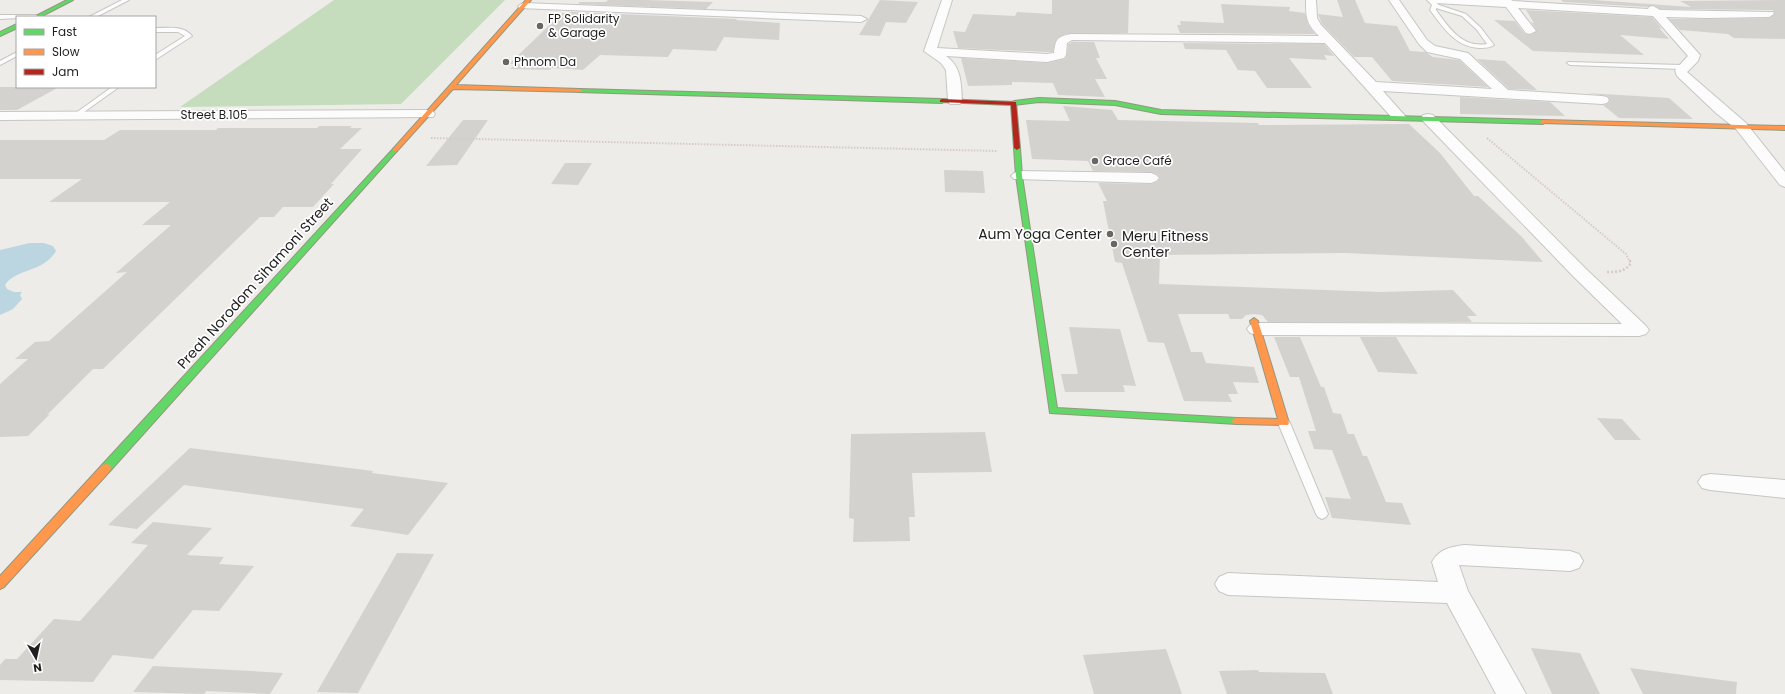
<svg xmlns="http://www.w3.org/2000/svg" width="1785" height="694" font-family="Poppins,sans-serif">
<style>
.forest{fill:#c5ddbd}
.water{fill:#bbd6e1}
.building{fill:#d4d2cf}
.lines{fill:none;stroke-linecap:round;stroke-linejoin:round}
.lane-casing{stroke:#c6c6c4;stroke-width:2}
.street-casing{stroke:#c6c6c4;stroke-width:2}
.fast-casing{stroke:#93987f;stroke-width:2}
.slow-casing{stroke:#93987f;stroke-width:2}
.jam-casing{stroke:#93987f;stroke-width:2}
.path-far1{stroke:#d7cac6;stroke-width:2;stroke-dasharray:1.5 1.5;stroke-linecap:butt}
.path{stroke:#d7cac6;stroke-width:2.5;stroke-dasharray:2 2;stroke-linecap:butt}
.lane{fill:#fcfcfc;fill-rule:evenodd}
.street{fill:#fcfcfc;fill-rule:evenodd}
.fast{fill:#63d668;fill-rule:evenodd}
.slow{fill:#ff974d;fill-rule:evenodd}
.jam{fill:#b3261e;fill-rule:evenodd}
.poi-dot{fill:#676765;stroke:#fff;stroke-width:1.5}
.labels{text-anchor:middle;stroke-width:3.5;stroke-linejoin:round;paint-order:stroke}
.far-poi-label{font-size:12px;fill:#1f1f1f;stroke:#fff;text-anchor:start}
.far-street-label{font-size:12px;fill:#1f1f1f;stroke:#fff}
.poi-label{font-size:14px;fill:#1f1f1f;stroke:#fff;text-anchor:end}
.street-label{font-size:14px;fill:#1f1f1f;stroke:#fff}
</style>
<rect width="100%" height="100%" fill="#edece8"/>
<path class="forest" d="M334 0H505L401 104 180 107Z"/>
<path class="water" d="M30 243H44L53 246 56 251C43 273 16 268 5 285L7 289 14 292H22L20 295 22 299 13 309 0 315V250Z"/>
<path class="building" d="M608 0H646L713 2 706 9 578 4 580 2H606Z
M880 0 918 2 906 23 886 22 880 36 859 35Z
M1052 0H1129L1128 33 1066 34 1057 38 1053 52H1047L958 48 953 31 965 32 973 14 1015 16 1017 12 1052 14Z
M1337 0H1355L1365 23 1397 26 1410 51 1425 52 1433 57 1459 60 1488 87 1392 81 1372 57H1354L1322 24 1318 14 1343 17Z
M1561 0H1594L1691 7 1680 1 1785 0V39L1734 38 1728 34 1680 30 1669 19 1769 18 1775 14 1773 10 1660 9 1653 5 1647 7 1563 2Z
M1221 4 1290 7 1289 11 1305 13 1308 24 1315 34 1180 33 1177 25H1181L1180 21 1224 23Z
M1526 10 1652 17 1662 29 1659 28 1669 39 1620 35 1644 55 1533 51 1494 20 1515 21 1525 34 1531 35 1537 31 1531 22 1534 23Z
M570 12 737 19 736 20 780 23 779 40 724 37 716 51 673 49 668 57 600 55 583 70 551 68 550 70 510 69 515 64H509L562 13H568Z
M1072 42H1094L1100 58H1096L1107 79H1095L1105 97 1058 95 1053 83 1012 82V85L968 86 961 58 1047 63 1065 59 1067 55 1068 44Z
M1183 43 1324 44 1334 56 1324 55 1327 60 1289 58 1312 88H1267L1255 71 1238 70 1226 50 1185 49Z
M1477 59 1505 61 1537 90 1509 89Z
M0 87H59L17 110H0Z
M1587 93 1669 98 1693 119 1619 118 1603 105 1607 104 1610 101 1608 96Z
M1460 97 1550 102 1565 116 1460 114Z
M1063 106 1112 110 1118 120 1258 123 1259 125 1409 124 1440 153 1474 196H1478L1522 237 1543 262 1345 253 1160 255 1159 284 1380 292 1453 290 1477 316H1467L1472 322H1268L1262 315 1254 314 1246 315 1242 319H1230L1228 314H1178L1191 352H1202L1206 363 1254 367 1259 383 1233 382 1238 394H1228L1232 402 1184 401 1164 343 1148 342 1122 263 1115 262 1103 201H1107L1098 183 1151 184 1157 182 1160 178 1157 174 1151 172 1093 171 1088 161 1032 159 1026 120 1070 121Z
M463 120H488L457 165 426 166Z
M319 126H352L350 128H362L340 149H362L331 184H334L313 207H283L274 217H260L103 369H93L47 415 50 414 28 436 0 437V384L28 359H15L35 342 49 341 127 272 116 273 171 225H142L170 202H49L82 179H0V140H104L120 130H216L218 128H317Z
M565 163H592L578 185 551 184Z
M944 170 983 171 985 193 945 192Z
M1069 327 1120 329 1136 386 1123 385 1125 392H1065L1061 374H1078Z
M1274 337H1300L1321 387H1324L1333 413 1341 414 1348 434H1354L1363 456H1367L1386 502 1402 503 1411 525 1332 518 1325 497 1351 499 1332 450 1314 449 1308 431H1316L1299 377H1290Z
M1360 337H1396L1418 374 1378 372Z
M1597 418 1622 419 1641 440H1615Z
M985 432 992 472 912 473 915 517H909L910 541 853 542 854 519 849 518 851 434Z
M190 448 373 471 372 473 448 483 408 535 350 526 364 509 184 485 137 529 108 525Z
M153 522 212 528 187 555 224 557 219 564 254 566 219 611 193 610 153 659 113 655 93 682 0 680V665L5 659H17L54 619 80 621 148 545 131 543Z
M397 553 434 554 358 693 317 692Z
M1531 648 1580 653 1600 694H1552Z
M1166 649 1182 694H1094L1083 655Z
M153 666 252 671 283 673 270 694 206 691 204 694 133 692Z
M1630 668 1737 682 1736 694H1643Z
M1258 670 1259 672 1325 673 1333 694H1227L1219 671Z"/>
<g class="lines">
<g class="lane-casing">
<path id="lane" d="M122 0H129L96 17H89Z
M1427 0H1433L1439 5 1466 14 1481 28 1494 45C1490 48 1484 48 1479 48 1455 47 1443 27 1430 10L1432 5ZM1436 8 1462 16 1477 30 1487 44C1462 48 1449 28 1436 10Z
M0 15H36L39 17 0 19Z
M155 28C168 28 183 25 192 36L155 60V55L185 36 178 32H155Z
M17 52V56L0 65V61Z
M1568 62 1682 65 1685 67 1682 69 1570 65 1567 63Z
M112 87H119L77 117H73V115Z
M1284 419 1288 420 1290 423 1328 514 1326 517 1322 519 1318 517 1316 514 1278 423 1280 420Z"/>
</g>
<g class="street-casing">
<path id="street" d="M942 0H952L937 48 1047 54 1054 53C1056 38 1057 37 1071 34L1319 36C1306 23 1306 18 1306 0H1316L1317 18 1321 25 1376 82 1492 89 1460 59 1427 52 1419 44 1389 0H1399L1427 40 1435 46 1468 53 1508 90 1602 96 1607 97 1609 100 1607 103 1602 104 1383 91 1406 117 1404 120H1394L1325 43 1072 40 1067 43 1066 55 1064 58 1047 62 946 56C962 67 961 84 962 101L960 104H950L948 101 946 70 941 63 924 51Z
M1431 0H1511L1513 1 1648 9 1649 7 1653 6 1660 10 1773 12 1774 14 1769 17 1707 18 1666 17 1700 55 1698 61 1687 72 1746 123 1785 172V187L1780 185 1736 129 1716 113 1677 76 1675 70 1688 56 1653 16 1518 8 1536 31 1530 34 1526 33 1506 7 1436 3Z
M523 3 861 16 867 19 861 22 519 8 518 6Z
M428 110 433 111 435 114 433 117 0 120V112Z
M1428 114 1433 115 1585 268 1646 326 1649 330 1646 334 1639 336 1257 335 1250 333 1247 329 1250 325 1257 323 1622 324 1573 276 1423 121 1421 118 1423 115Z
M1019 171 1151 173 1156 175 1159 178 1156 181 1151 183 1014 179 1011 176 1014 173Z
M1710 474 1785 480V498L1710 490 1702 488 1698 482 1702 476Z
M1464 545 1570 551 1579 554 1583 561 1579 568 1570 571 1459 565 1468 591 1526 694H1496L1447 603 1228 595 1219 591 1215 584 1219 577 1228 573 1438 582 1432 562C1439 549 1450 547 1464 545Z"/>
</g>
<g class="fast-casing">
<path id="fast" d="M67 0H73L40 17H34Z
M17 24V28L0 36V32Z
M580 89 942 99 945 101 942 103 578 92V90Z
M1039 98 1115 101 1161 110 1543 120 1546 122 1543 124 1161 114 1115 105 1039 102 1014 105 1011 103 1014 101Z
M1017 146 1020 148 1022 176 1057 408 1237 418 1241 419 1242 421 1241 423 1237 424 1050 413 1016 176 1014 148Z
M395 148 397 149V151L110 471H102L101 468 102 465 393 149Z"/>
</g>
<g class="slow-casing">
<path id="slow" d="M526 0H531L456 85 580 89 582 90V92L453 89 397 151H393V149Z
M1543 120 1785 126V130L1541 123 1540 122Z
M1254 318 1258 321 1289 423 1288 425 1237 424 1233 423 1232 421 1233 419 1237 418 1278 419 1250 321Z
M106 464 110 465 111 468 110 471 4 587 0 589V576L102 465Z"/>
</g>
<g class="jam-casing">
<path id="jam" d="M942 99 1016 102 1020 148 1017 150 1014 148 1011 105 940 102V100Z"/>
</g>
<path class="path-far1" d="M431 138 998 151
M1487 138 1626 254 1629 260"/>
<path class="path" d="M1607 272C1617 272 1625 272 1631 263L1629 259"/>
<use href="#lane" class="lane"/>
<use href="#street" class="street"/>
<use href="#fast" class="fast"/>
<use href="#slow" class="slow"/>
<use href="#jam" class="jam"/>
</g>
<g class="poi-dot">
<circle cx="540" cy="26" r="4"/>
<circle cx="506" cy="62" r="4"/>
<circle cx="1095" cy="161" r="4"/>
<circle cx="1110" cy="234" r="4"/>
<circle cx="1114" cy="244" r="4"/>
</g>
<g class="labels">
<g class="far-poi-label">
<text x="548" y="23">FP Solidarity<tspan x="548" dy="14">&amp; Garage</tspan></text>
<text x="514" y="66">Phnom Da</text>
<text x="1103" y="165">Grace Café</text>
</g>
<g class="far-street-label">
<text x="214" y="119">Street B.105</text>
</g>
<g class="poi-label">
<text x="1102" y="239">Aum Yoga Center</text>
<text x="1122" y="241" text-anchor="start">Meru Fitness<tspan x="1122" dy="16">Center</tspan></text>
</g>
<g class="street-label">
<text transform="translate(255 283) rotate(-48)" y="5">Preah Norodom Sihamoni Street</text>
</g>
</g>
<rect x="16" y="16" width="140" height="72" fill="#ffffff" stroke="#a5a5a5"/>
<rect x="24" y="29" width="20" height="6" fill="#63d668" stroke="#a5a5a5"/>
<text x="52" y="36" font-size="12" fill="#1f1f1f">Fast</text>
<rect x="24" y="49" width="20" height="6" fill="#ff974d" stroke="#a5a5a5"/>
<text x="52" y="56" font-size="12" fill="#1f1f1f">Slow</text>
<rect x="24" y="69" width="20" height="6" fill="#b3261e" stroke="#a5a5a5"/>
<text x="52" y="76" font-size="12" fill="#1f1f1f">Jam</text>
<g transform="translate(36 658) rotate(171)" stroke="#ffffff" stroke-width="3" paint-order="stroke">
<path d="M0-3L7 15L0 10L-7 15Z" fill="#1f1f1f"/>
<text y="-6" font-size="11" font-weight="bold" text-anchor="middle" fill="#1f1f1f">N</text>
</g>
</svg>
